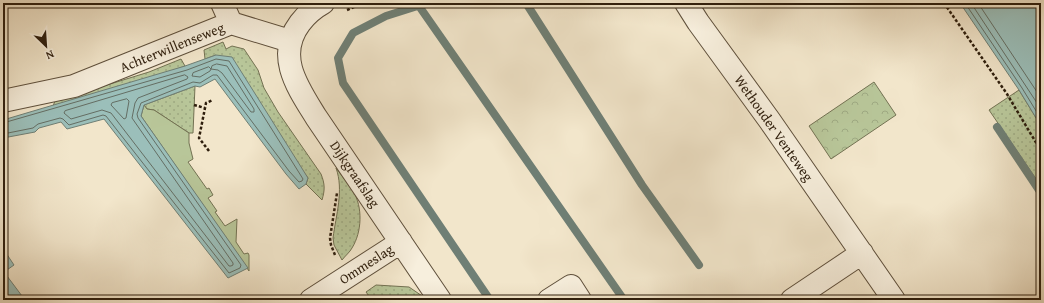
<svg xmlns="http://www.w3.org/2000/svg" width="1044" height="303" font-family="'Gentium Book Plus',serif">
<style>
.grass{fill:url(#grass-dots);stroke:#737253}
.park{fill:url(#park-crowns);stroke:#737253}
.garden{fill:#b8c699;stroke:#737253}
.water{fill:#9bbfba;stroke:#6f7f75}
.lines{fill:none;stroke-linecap:round;stroke-linejoin:round}
.shore{stroke:#646e64;stroke-width:1}
.stream{stroke:#6f7f75;stroke-width:8}
.minor-casing{stroke:#5f503c;stroke-width:24}
.path{stroke:#2e1e0d;stroke-width:2.5;stroke-dasharray:3 2;stroke-linecap:butt}
.minor{stroke:#f7efdd;stroke-width:22}
.labels{text-anchor:middle;stroke-width:4;stroke-linejoin:round;paint-order:stroke}
.street-label{font-size:14px;fill:#2e1e0d;stroke:#f7efdd}
</style>
<defs>
<pattern id="grass-dots" width="8" height="8" patternUnits="userSpaceOnUse"><rect width="8" height="8" fill="#b8c699"/><path d="M2 2h.1M6 6h.1" fill="none" stroke="#9eaa83" stroke-width="1.8" stroke-linecap="round"/></pattern>
<pattern id="park-crowns" width="20" height="18" patternUnits="userSpaceOnUse"><rect width="20" height="18" fill="#b8c699"/><path d="M2 6a3 3 0 1 1 6 0M12 15a3 3 0 1 1 6 0" fill="none" stroke="#9eaa83"/></pattern>
</defs>
<rect width="100%" height="100%" fill="#f2e6cb"/>
<filter id="stains"><feTurbulence type="fractalNoise" baseFrequency=".005" numOctaves="4"/><feColorMatrix values="0 0 0 0 .2 0 0 0 0 .09 0 0 0 0 .02 0 0 0 .5 -.17"/></filter>
<radialGradient id="worn" r=".72"><stop offset=".6" stop-color="#630" stop-opacity="0"/><stop offset="1" stop-color="#630" stop-opacity=".3"/></radialGradient>
<path class="grass" d="M223 42 226 49 232 46 244 49 258 70 264 88 278 112 321 174C325 184 325 190 322 200L306 184 308 178 216 55 205 59 204 50Z
M181 59 185 66 156 77 53 106 55 101 149 72Z
M195 86 193 133H189L154 110 147 109 144 105Z
M1019 90 1041 126V186L989 110Z
M336 168C342 176 348 183 353 191 363 207 362 232 352 248 350 252 345 256 342 260L334 245 333 238C336 215 344 190 336 168Z
M376 285 409 287 428 300H372L366 292Z"/>
<path class="park" d="M874 82 896 115 831 159 809 126Z"/>
<path class="garden" d="M144 105 147 109 154 110 189 133V143L193 159 188 162 207 189 209 188 213 195 208 198 217 211 215 212 225 226 237 219 236 242 244 254 248 253 249 255V271L141 116Z"/>
<path class="water" d="M960 3H1041V126L1019 90Z
M216 55 232 57 308 178 306 184 299 189 286 174 215 79 200 87 195 86 144 105 141 116 248 268 228 278 104 119 67 129 61 122 39 128 35 132 3 138V120L185 66Z
M3 250H4L14 265 4 272 25 300H3Z"/>
<g class="lines">
<path class="shore" d="M965 3 1022 88 1041 119
M971 3 1041 109
M978 3 1041 98
M217 64 227 66 254 109V112H251L222 73 218 70 211 69 212 66Z
M209 67 211 69 210 71 200 77 192 76 193 73Z
M185 75 188 77 187 79 138 98 135 103 132 118 233 263V265L231 266H229L111 113 102 110 71 119 64 113 65 111Z
M127 99 129 101 126 118 124 119 111 105 112 103Z
M3 123 187 70 216 59 229 61 303 179 302 181 299 182 289 171 217 75H213L200 83 193 82 141 103 137 114 138 118 241 265 240 268 229 273 106 116 103 115 69 125 63 119 60 118 38 124 33 128 3 134"/>
<path class="stream" d="M427 3 386 16 353 33 338 58 343 83 490 300
M526 3 642 185 699 265
M419 6 624 300
M997 127 1041 193"/>
<g class="minor-casing">
<path id="minor" d="M222 3 231 23
M323 3C314 8 306 15 300 23 275 56 298 88 316 117L440 300
M686 3 698 22 770 121 894 300
M3 101 74 86 231 23 290 41
M311 300 401 242
M549 300 571 286 580 300
M792 300 862 253"/>
</g>
<path class="path" d="M944 3 1007 94 1041 151
M347 10 363 3
M194 105 205 108
M209 151 199 138 206 103 213 100
M335 255 331 245 330 238 337 193"/>
<use href="#minor" class="minor"/>
</g>
<g class="labels">
<g class="street-label">
<text transform="translate(172 47) rotate(-22)" y="5">Achterwillenseweg</text>
<text transform="translate(774 128) rotate(55)" y="5">Wethouder Venteweg</text>
<text transform="translate(355 174) rotate(56)" y="5">Dijkgraafslag</text>
<text transform="translate(366 264) rotate(-33)" y="5">Ommeslag</text>
</g>
</g>
<rect width="1044" height="303" fill="none" stroke="#f2e6cb" stroke-width="16"/>
<rect x="4" y="4" width="1036" height="295" fill="none" stroke="#2e1e0d" stroke-width="2"/>
<rect x="8" y="8" width="1028" height="287" fill="none" stroke="#2e1e0d"/>
<g transform="translate(46 46) rotate(155)" stroke="#f7efdd" stroke-width="3" paint-order="stroke">
<path d="M0-3L7 15L0 10L-7 15Z" fill="#2e1e0d"/>
<text y="-6" font-size="11" font-weight="bold" text-anchor="middle" fill="#2e1e0d">N</text>
</g>
<rect width="100%" height="100%" filter="url(#stains)"/>
<rect width="100%" height="100%" fill="url(#worn)"/>
</svg>
